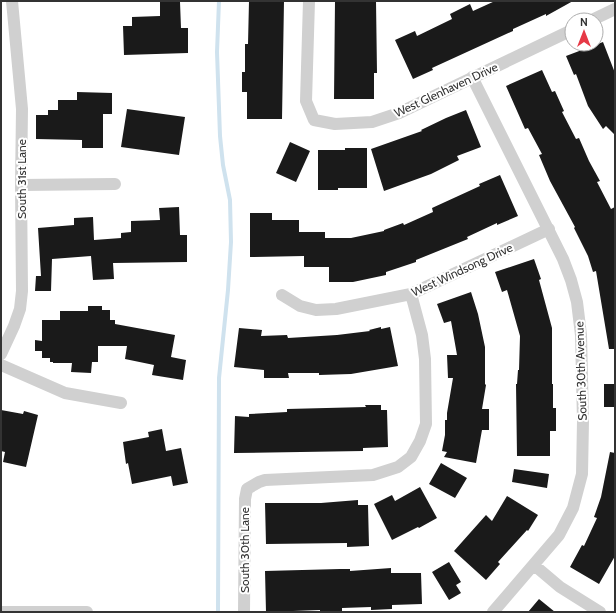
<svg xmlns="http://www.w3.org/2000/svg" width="616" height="613" font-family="Cabin,sans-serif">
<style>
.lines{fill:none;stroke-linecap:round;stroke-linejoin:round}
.stream{stroke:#cfe2ee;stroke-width:4}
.building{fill:#1a1a1a}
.minor{stroke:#d0d0d0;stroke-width:12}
.labels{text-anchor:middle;stroke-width:4;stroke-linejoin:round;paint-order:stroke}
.street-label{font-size:12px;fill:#333;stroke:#fff}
</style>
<rect width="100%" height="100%" fill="#fff"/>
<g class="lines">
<path class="stream" d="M218 612 219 378 228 290 231 242 230 200 223 165 220 136 217 52 219 1"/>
</g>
<path class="building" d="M249 1H284L282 119H247V92H242V72H245V44H248Z
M335 1H376L377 73H374V99H334Z
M495 1H573L546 16V14L513 29V31L432 68 433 70 413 79 395 40 415 31 417 36 452 19 450 14 470 4 473 11Z
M160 2H180L181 28H188V53L124 55 123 26H132V17L160 16Z
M603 42 615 73V135L606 126 603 129 588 106 576 74 574 75 566 56Z
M542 70 552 92 555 91 564 111 562 112 576 139 579 138 589 161 600 181 597 182 611 209 615 207V349H609L596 271 593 272 588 256 574 228 575 227 550 181 539 155 542 154 528 128 525 129 506 86Z
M77 92 112 93V114H103V148H82V140L36 139V115H48V110H58V100H77Z
M127 109 185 117 179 155 121 147Z
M466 110 481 147 457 156 459 160 431 174 384 191 371 149 422 131 421 130 446 118Z
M290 142 310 151 296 182 276 173Z
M345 148H367V188H338V190H318V150H345Z
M500 175 518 216 497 225V223L467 237 468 239 416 260V262L386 272V275L353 282H329V267H304V256L250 257V213H272V220H299V232H325V238H351L384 231V230L403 223 404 225 433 212 432 208 480 186 479 184Z
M179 207 180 235H187V262L113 263 114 279 93 280 91 256 52 259 51 291H35L36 276H41L38 228 74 225V218L93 217 94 240 121 238V233L131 232V221L160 220 159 208Z
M534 259 541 279 539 280 552 328V384H553V408H556V431H550V456H517L516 384H517L518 370H519L520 336 507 290 502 292 495 272Z
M471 292 478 314 485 347V384L486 385 482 409H489V430H482L476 463 444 457 447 452 442 451 445 435V420H447V413L453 378H448L447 355H457L451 321 444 323 437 304Z
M88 306H102V310H110V320H115V324L175 335 171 357 186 360 183 380 152 375 154 365 125 359 127 346H98V362H92L91 373 71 372 72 363H53V362H50V358H42V351H35V340L42 341V320H60V311H88Z
M381 327V329L390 327 398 366 351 374 319 375V373H288L289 378H264V370L234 367 239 328 262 330 261 336 287 335 288 338 337 335 370 331 369 330Z
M604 384H615V407H604Z
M365 405H381V410H387L388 447 363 448V451L234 453 235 416 249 417V414L287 412V409L366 407Z
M1 410 23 414 24 411 38 415 26 467 3 462 5 452 1 451Z
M162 429 166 451 181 448 188 483 173 486 171 476 132 484 128 463 126 464 123 442 149 437 148 432Z
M610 452 615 453V556L599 584 570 567 582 545 584 546 597 518 594 517 601 497Z
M441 463 467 478 455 498 429 484Z
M514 469 549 474 547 488 512 482Z
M420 487 437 518 419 528 418 527 392 540 374 504 392 495 395 501Z
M507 496 538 515 528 531 527 530 498 562 500 564 486 580 454 551 486 515 492 521Z
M358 500V505H368L369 546 347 547V543L266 544 265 503H321Z
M449 562 461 582 456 585 461 593 449 600 432 572Z
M391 568V573H421L422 604 392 605V609L371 610V607L342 608V612H320V610L266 612 265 571 340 569H350V571Z
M539 599 555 612H528Z"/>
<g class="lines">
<path class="minor" d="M309 1 306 101 314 120 335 124 372 122 399 113 572 30
M592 20 615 9
M472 77 563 259 571 280 577 302 581 335 583 421 582 474 573 508 559 535 493 612
M21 185 115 184
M282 295 300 306 316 310 336 309 411 294 549 229
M1 354 14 326 20 309 22 291 21 185 22 109 12 1
M1 365 65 393 121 403
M534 565 560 587 600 612
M1 612H87
M244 612 245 499 247 489 259 482 265 480 373 475 398 467 411 457 420 441 426 424 425 359 422 335 411 294"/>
</g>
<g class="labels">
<g class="street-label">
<text transform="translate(446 90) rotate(-25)" y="4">West Glenhaven Drive</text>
<text transform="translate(22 179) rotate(-90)" y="4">South 31st Lane</text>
<text transform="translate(462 270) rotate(-25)" y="4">West Windsong Drive</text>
<text transform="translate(581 371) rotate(-92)" y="4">South 30th Avenue</text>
<text transform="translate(245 550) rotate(-90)" y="4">South 30th Lane</text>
</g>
</g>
<rect width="616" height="613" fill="none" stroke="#333333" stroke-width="4"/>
<g transform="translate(584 32)"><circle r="19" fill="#ffffff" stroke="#adadad"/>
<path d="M0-3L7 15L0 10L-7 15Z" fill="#e63946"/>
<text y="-6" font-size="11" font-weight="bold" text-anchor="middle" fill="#333333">N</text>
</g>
</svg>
